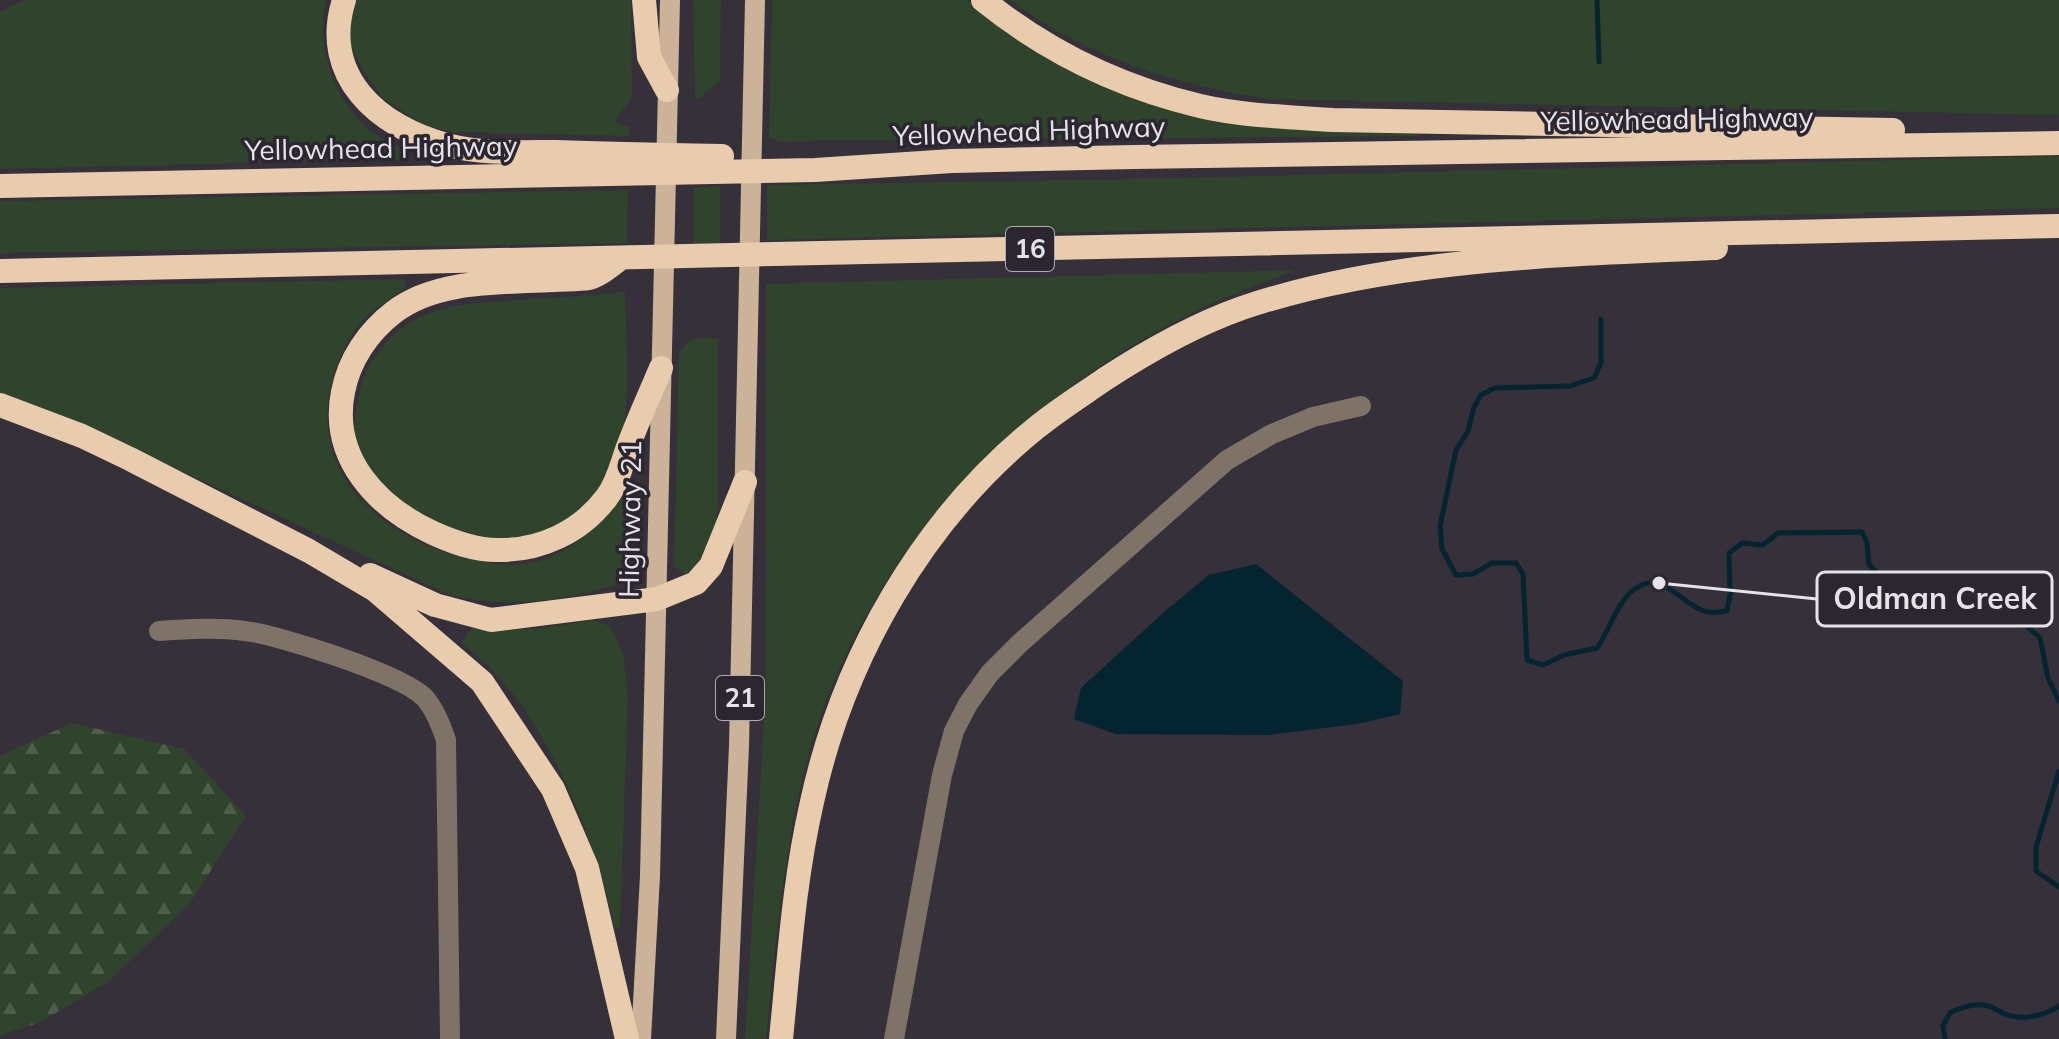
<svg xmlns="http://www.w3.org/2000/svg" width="2059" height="1039" font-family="Mulish,sans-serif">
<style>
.green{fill:#30432d}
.forest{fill:url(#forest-firs)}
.water{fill:#04242f}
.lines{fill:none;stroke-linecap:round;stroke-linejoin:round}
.stream{stroke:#04242f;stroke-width:5}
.minor{stroke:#7f7367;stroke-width:20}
.major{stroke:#cbb299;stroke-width:20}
.highway{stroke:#e9cbad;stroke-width:24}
.labels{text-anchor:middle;stroke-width:7;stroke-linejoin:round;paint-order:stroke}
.shield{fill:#2b2630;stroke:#adaab1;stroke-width:2}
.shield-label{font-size:26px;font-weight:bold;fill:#e5e2e8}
.street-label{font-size:28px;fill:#e5e2e8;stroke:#2b2630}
.leader{fill:none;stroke:#e5e2e8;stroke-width:3}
.callout-dot{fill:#e5e2e8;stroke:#2b2630;stroke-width:3}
.callout{fill:#2b2630;stroke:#e5e2e8;stroke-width:3}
.callout-label{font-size:30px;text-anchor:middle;font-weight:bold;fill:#e5e2e8}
</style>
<defs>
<pattern id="forest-firs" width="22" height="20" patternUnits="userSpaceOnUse" patternTransform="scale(2)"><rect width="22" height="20" fill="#30432d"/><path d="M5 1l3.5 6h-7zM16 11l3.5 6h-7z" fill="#4e5e4b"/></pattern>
</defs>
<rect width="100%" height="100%" fill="#35303a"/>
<path class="green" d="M24 0H326C315 47 335 105 375 134 387 143 404 145 410 159L0 169V12Z
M351 0H631L632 96 615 122 629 127V136L451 132 422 124 384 99 363 71 348 40Z
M693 0H721L720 81 698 99H695Z
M772 0H967L1006 33 1078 75 1117 92 1168 108 1422 131 1419 136 779 141 769 138Z
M1011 0H2059V115L1270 99C1179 86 1085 58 1011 0Z
M2059 156V208L767 240V185L1140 179Z
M694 187H720V244H694Z
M628 190 627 243 0 253V201Z
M1296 270C1266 282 1235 292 1206 306 1022 393 869 548 811 747 784 841 776 942 766 1039H745L766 686V284Z
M405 279V288C393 297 378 306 366 317 350 332 341 354 334 374 304 472 381 539 470 559 492 564 520 568 542 560 575 548 607 522 625 492V583C557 600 520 610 450 595L110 438 0 393V288Z
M625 292C626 342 634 422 613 466 596 501 570 524 533 534 525 536 517 539 509 539 450 540 381 504 357 447 350 430 359 386 367 370 379 349 398 326 422 316 452 303 485 303 517 300 553 298 589 295 625 292Z
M718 338V505L714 532 697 569 684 574 674 566 679 352 691 339Z
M593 620 609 626 615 635 623 654 628 696 620 927 615 929C592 832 544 703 461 643L472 628 536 629Z"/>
<path class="forest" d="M72 723 184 749 246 816 189 904 109 981 39 1023 0 1035V756Z"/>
<path class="water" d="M1256 564 1403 681 1400 714 1357 724 1267 735 1116 734 1074 719 1081 688 1164 612 1209 575Z"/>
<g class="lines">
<path class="stream" d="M1597 0 1599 62
M1601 319V363L1594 378 1570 386 1495 388 1481 395 1474 407 1468 431 1456 450 1440 526 1442 549 1456 575 1473 574 1492 563H1516L1523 574 1527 660 1543 665 1564 655 1597 648C1609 631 1616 606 1630 593 1661 563 1681 607 1708 612 1714 613 1721 612 1727 611L1730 594 1729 553 1742 543 1763 545 1778 533 1862 532 1867 543 1869 564 1889 587 1900 608 1919 617H1931L1947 608 1975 609 2023 623 2040 638 2048 678 2059 701
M2059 771 2036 847V871L2059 887
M1945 1039 1943 1025 1951 1012C1962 1008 1975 1002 1988 1006 1994 1007 1999 1012 2005 1014 2022 1021 2044 1016 2059 1006"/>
<path class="minor" d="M159 631C188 629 217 627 245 631 280 635 400 674 424 697 435 709 441 725 446 740L450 1039
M894 1039 942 775 954 731 968 704 990 673 1019 644 1227 460 1272 434 1313 417 1361 406"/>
<path class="major" d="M641 1039 650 876 670 0
M726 1039 739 746 755 0"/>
<path class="highway" d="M344 0C320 76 378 127 447 145 482 154 520 152 556 152 612 154 667 155 722 156
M644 0 649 57 667 90
M983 0C1046 51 1120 87 1200 106 1243 116 1289 117 1333 120L1893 130
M0 186 815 170 952 161 1134 157 2059 143
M620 259C611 265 599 276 589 278 578 280 564 279 553 280 502 283 437 279 394 312 368 332 349 360 343 392 330 458 377 507 433 533 453 542 474 550 497 550 540 551 581 532 607 497 618 482 622 463 628 447 638 420 650 394 661 368
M0 271 2059 226
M0 405 82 436 130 459 309 551 375 590 482 682 553 789 587 868 627 1039
M370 575 435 605 491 620 657 599 696 583 711 566 745 482
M781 1039C789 960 794 880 812 802 843 659 922 520 1036 428 1058 410 1082 395 1105 379 1148 351 1194 325 1242 308 1389 258 1563 255 1716 248"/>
</g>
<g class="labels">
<g class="shield">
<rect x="1006" y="227" width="48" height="44" rx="6"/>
<rect x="716" y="676" width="48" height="44" rx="6"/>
</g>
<g class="shield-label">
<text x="1030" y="258">16</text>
<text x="740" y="707">21</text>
</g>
<g class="street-label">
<text transform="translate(1677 119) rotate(-1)" y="10">Yellowhead Highway</text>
<text transform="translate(1029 131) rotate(-2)" y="10">Yellowhead Highway</text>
<text transform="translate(381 148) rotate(-1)" y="10">Yellowhead Highway</text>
<text transform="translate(630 519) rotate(-89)" y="10">Highway 21</text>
</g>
</g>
<path class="leader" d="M1659 583L1817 599"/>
<circle class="callout-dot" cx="1659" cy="583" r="8"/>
<rect class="callout" x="1817" y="572" width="235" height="54" rx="8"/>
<g class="callout-label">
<text x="1935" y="609">Oldman Creek</text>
</g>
</svg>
